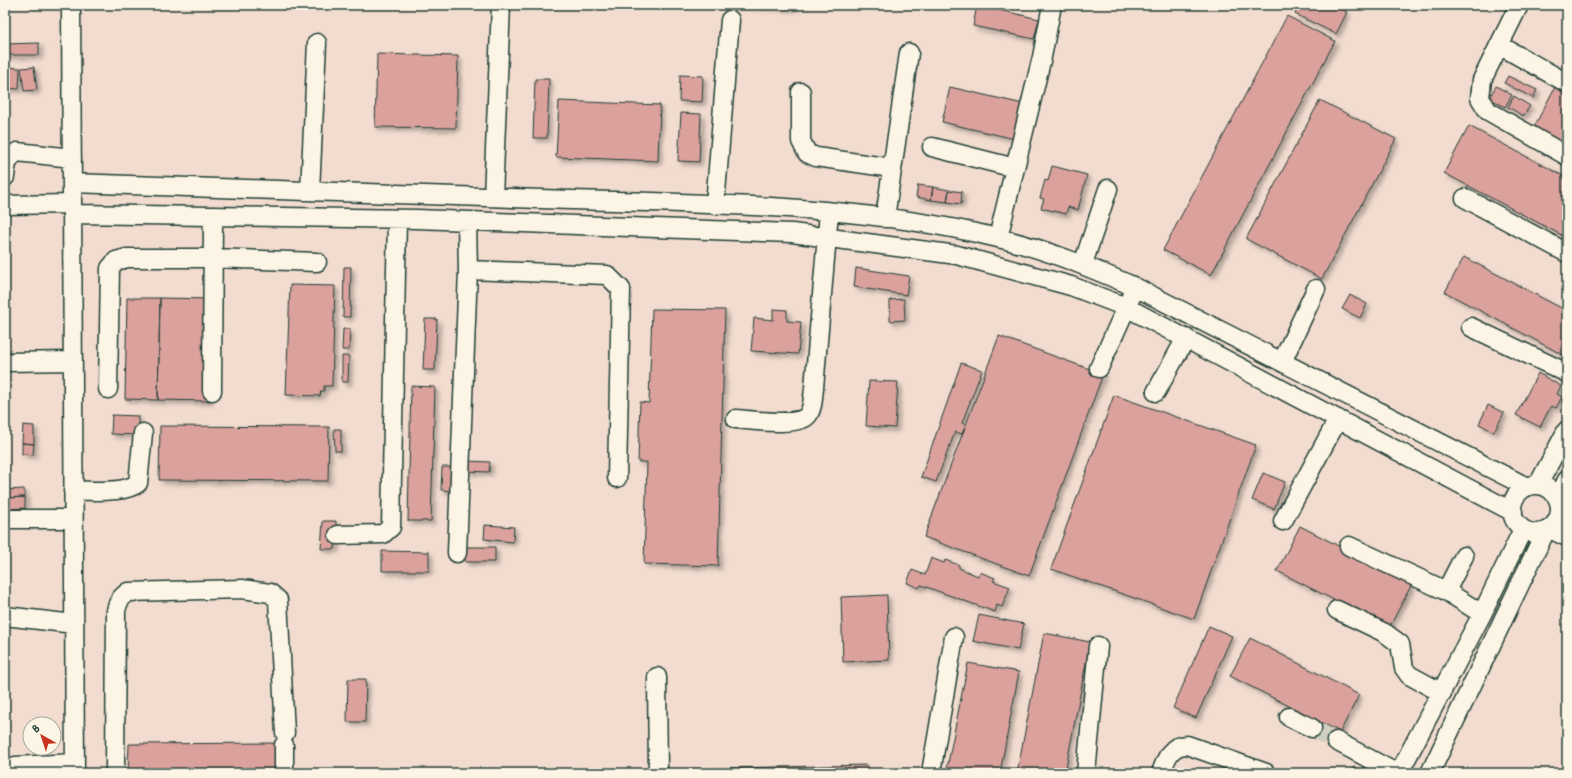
<svg xmlns="http://www.w3.org/2000/svg" width="1572" height="778" font-family="'Patrick Hand',sans-serif">
<style>
.built{fill:#f2dccf;fill-rule:evenodd}
.building{fill:#dba19d;stroke:#1f3d34;filter:url(#shadow)}
.lines{fill:none;stroke-linecap:round;stroke-linejoin:round}
.minor-tunnel{stroke:#d0d0c2;stroke-width:18;stroke-dasharray:18 9;stroke-linecap:butt}
.minor-casing{stroke:#1f3d34;stroke-width:21}
.minor{stroke:#fcf5e5;stroke-width:18}
</style>
<defs>
<filter id="shadow"><feDropShadow dx="3.5" dy="3.5" stdDeviation="2" flood-color="#0004"/></filter>
</defs>
<rect width="100%" height="100%" fill="#fcf5e5"/>
<filter id="ink" filterUnits="userSpaceOnUse"><feTurbulence type="fractalNoise" baseFrequency=".025" numOctaves="2"/><feDisplacementMap in="SourceGraphic" scale="8" xChannelSelector="R" yChannelSelector="G"/><feConvolveMatrix kernelMatrix="1 2 1 2 8 2 1 2 1" color-interpolation-filters="sRGB"/></filter>
<g filter="url(#ink)">
<path class="built" d="M5 5H1567V773H5ZM30 724H54V748H30Z"/>
<path class="building" d="M732 5H795L794 8Z
M977 5 1039 19 1034 39 973 26Z
M1299 5H1332L1347 12 1336 34 1295 14Z
M1287 16 1335 41 1211 275 1163 250Z
M39 43V55H5V44Z
M377 54 458 56 456 128 375 127Z
M6 67 20 68 19 89 5 88Z
M34 67 37 90 24 91 21 68Z
M680 75 703 76 702 102 679 101Z
M1508 76 1537 90 1533 98 1504 83Z
M535 79H549L547 138H533Z
M1496 86 1512 95 1505 107 1489 98Z
M950 87 1023 104 1015 139 942 122Z
M1555 87 1567 93V146L1533 129Z
M1514 96 1530 106 1523 116 1508 107Z
M1320 100 1396 139 1322 279 1246 239Z
M559 101 660 105 658 161 556 157Z
M681 113 701 114 699 162 678 161Z
M1469 126 1567 178V238L1444 173Z
M1052 166 1087 175 1078 210 1068 207 1066 214 1041 208 1044 199 1040 198 1045 180 1048 181Z
M918 185 933 187 931 200 916 197Z
M933 187 949 190 947 202 931 200Z
M949 190 962 192 961 204 947 202Z
M1464 257 1567 311V347L1563 355 1445 292Z
M344 267H351L350 317H343Z
M856 268 909 276 906 295 854 287Z
M290 285 335 286 332 386H324V391H321L320 396 286 395Z
M1350 295 1367 304 1360 318 1342 309Z
M127 298H160L158 400 125 399Z
M160 298 211 299 209 401 158 400Z
M904 299 905 320 890 321V300Z
M652 309 725 310 718 566 644 564 647 462H638L640 402 649 403Z
M773 309 787 310V321L801 322 798 354 751 351 754 318 773 320Z
M425 319H437L435 370H423Z
M343 329H350L349 350H342Z
M999 336 1103 374 1029 576 924 537Z
M342 356H349L348 382H342Z
M961 363 982 370 962 423 966 425 962 434 955 432 936 482 921 477Z
M1538 373 1561 386 1557 394 1562 397 1556 408 1551 406 1540 427 1516 415Z
M869 381 898 382 895 428 866 426Z
M411 386 435 387 431 521H408Z
M1114 395 1256 445 1194 619 1051 569Z
M1488 405 1504 413 1494 432 1479 424Z
M112 415 138 416V435L111 434Z
M23 425 34 426V444L22 443Z
M160 426 329 427 328 481 159 480Z
M334 429H341V451H335Z
M22 443 34 444 33 455 22 454Z
M467 461 490 462 489 472 467 471Z
M442 467H453L452 491 441 490Z
M1263 473 1285 482 1274 509 1252 500Z
M24 489 25 497 5 498V490Z
M25 497V508L5 509V498Z
M323 521H336L335 549H321Z
M485 525 514 527 513 542 484 539Z
M1300 526 1412 584 1389 628 1277 571Z
M465 547H495V562H465Z
M382 551 429 552V571H382Z
M931 558 944 563 945 560 959 565V568L978 576 980 572 995 578 993 581 1010 587 1002 607 997 605 995 612 921 585 919 588 907 583 912 570 925 575Z
M887 595 889 660 843 662 841 597Z
M979 615 1024 624 1018 650 973 641Z
M1209 626 1232 636 1196 718 1173 708Z
M1044 633 1090 642 1065 773H1017Z
M1250 638 1359 695 1340 732 1230 676Z
M968 663 1019 672 1000 773H946Z
M348 679H366L365 722H347Z
M276 743V773H128L129 744Z
M867 765V773H687V769Z
M1354 767 1369 772V773H1352Z"/>
<g class="lines">
<path class="minor-tunnel" d="M1312 728 1336 741"/>
<g class="minor-casing">
<path id="minor" d="M71 5 75 773
M1519 5 1482 80 1480 98 1488 111 1567 156
M1499 45 1567 83
M801 92V141L807 153 816 157 892 168
M932 147 1015 168
M5 177C6 165 7 159 17 152L72 158
M72 183C229 188 385 194 542 199 693 204 850 202 998 238 1046 249 1091 268 1135 287L1527 487
M310 191 317 43
M493 197 501 5
M1465 198 1567 253
M5 205 72 204
M715 205 730 20
M72 214 417 219 792 233 957 255 1071 286 1126 307 1513 512
M885 218 909 53
M467 221 468 270 607 275 621 289 617 478
M998 238 1042 57 1052 5
M1083 264 1108 189
M1471 327 1567 373
M5 362 73 361
M1282 362 1316 289
M1099 368 1131 297
M108 389 110 268 116 261 127 258H213L317 262
M212 391 213 216
M1156 392 1186 338
M736 419C750 420 800 427 808 415 813 408 813 397 814 388L829 212
M1538 485 1567 430
M1512 509a24 24 0 1 1 48 0a24 24 0 1 1-48 0Z
M73 491C92 490 124 494 138 483L143 433
M1558 498 1567 480
M5 519H73
M1283 521 1338 419
M1550 529 1567 537
M338 535 383 534 391 527 397 219
M1349 546 1446 591 1482 614
M457 553 468 270
M1446 591 1464 556
M1337 610 1385 633 1400 644 1404 668 1409 675 1442 693
M5 616 74 624
M657 677 658 773
M1289 717 1312 728
M1336 741 1396 773
M5 769 15 766 75 763
M115 773 116 611C118 602 120 598 128 592L242 589 270 593 278 600 285 733
M284 773V745
M931 773 954 637
M1086 773 1098 646
M1161 773C1166 759 1170 745 1187 745L1266 773
M1399 773 1482 614 1523 529
M1430 773 1545 532"/>
</g>
<use href="#minor" class="minor"/>
</g>
</g>
<rect width="1572" height="778" fill="none" stroke="#fcf5e5" stroke-width="20"/>
<rect x="10" y="10" width="1552" height="758" fill="none" stroke="#1f3d34" stroke-width="1.5" filter="url(#ink)"/>
<g transform="translate(42 736) rotate(321)"><circle r="19" fill="#fcf5e5" stroke="#a4ab9e"/>
<path d="M0-3L7 15L0 10L-7 15Z" fill="#c8321e"/>
<text y="-6" font-size="11" font-weight="bold" text-anchor="middle" fill="#1f3d34">B</text>
</g>
</svg>
